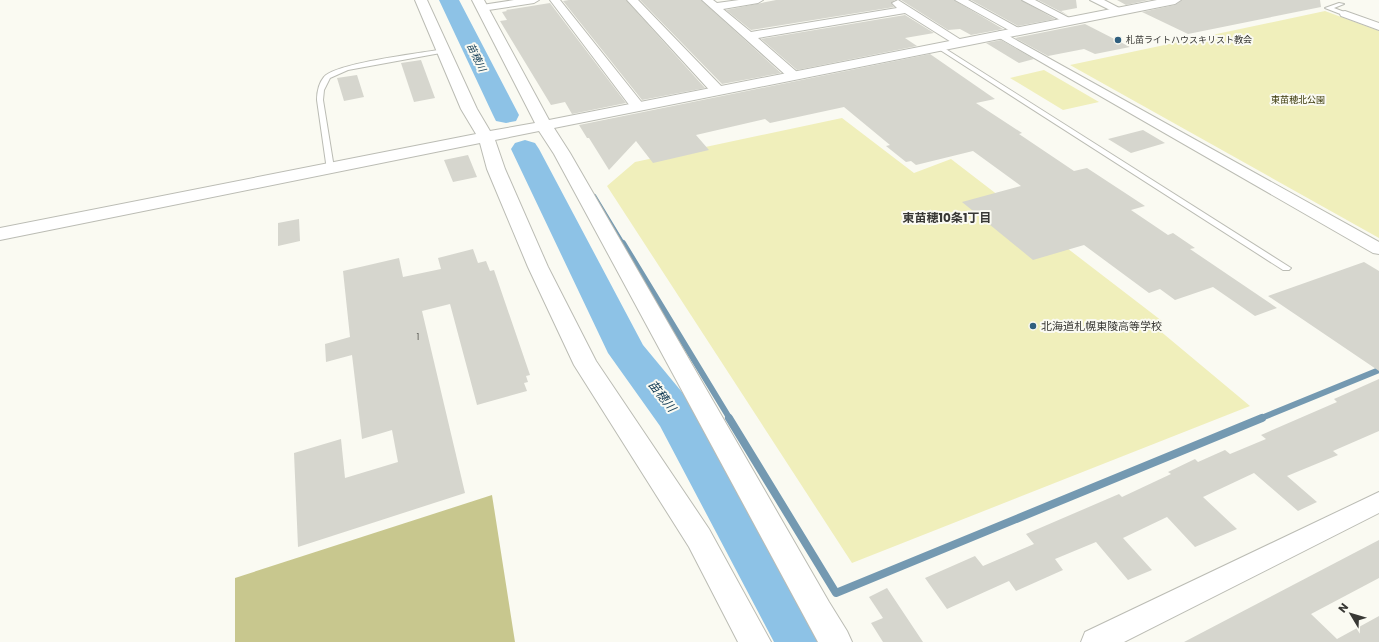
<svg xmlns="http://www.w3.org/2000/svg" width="1379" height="642" font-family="Poppins,'Noto Sans JP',sans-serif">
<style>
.green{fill:#f0efbb}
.forest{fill:#c8c78e}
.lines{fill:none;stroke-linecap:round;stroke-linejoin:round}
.stream-far2{stroke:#7499b1;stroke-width:4.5}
.stream-far1{stroke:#7499b1;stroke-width:6}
.stream{stroke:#7499b1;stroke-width:8}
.river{fill:#8dc2e6;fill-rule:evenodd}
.building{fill:#d6d6ce}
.service-casing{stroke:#bbbcb4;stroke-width:2}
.minor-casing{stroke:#bbbcb4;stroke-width:2}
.tertiary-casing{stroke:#bbbcb4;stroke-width:2}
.service{fill:#fff;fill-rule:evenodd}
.minor{fill:#fff;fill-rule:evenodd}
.tertiary{fill:#fff;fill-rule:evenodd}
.poi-dot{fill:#305f7e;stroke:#fafaf2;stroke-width:1.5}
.labels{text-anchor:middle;stroke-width:4;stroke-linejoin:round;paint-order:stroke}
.far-poi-label{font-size:9px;fill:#383835;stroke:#fafaf2;text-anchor:start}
.far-park-label{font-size:9px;fill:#373506;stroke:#fafaf2}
.number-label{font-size:9px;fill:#60605b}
.far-water-label{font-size:10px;font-style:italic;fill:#153e57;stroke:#fafaf2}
.poi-label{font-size:11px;fill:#383835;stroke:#fafaf2;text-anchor:start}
.neighbourhood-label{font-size:12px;font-weight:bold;fill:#383835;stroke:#fafaf2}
.water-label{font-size:12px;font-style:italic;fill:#153e57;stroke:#fafaf2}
</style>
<rect width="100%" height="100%" fill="#fafaf2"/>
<path class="green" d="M1325 11 1379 31V238L1070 65Z
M1044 70 1099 102 1063 110 1010 78Z
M842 118 914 173 951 159 1162 321 1153 325 1250 406 852 563 607 186 635 162Z"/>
<path class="forest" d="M492 495 515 642H235V578Z"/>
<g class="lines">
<path class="stream-far2" d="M594 196 623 244"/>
<path class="stream-far1" d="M623 243 730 419
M1259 419 1379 370"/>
<path class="stream" d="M729 418 836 593 1262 418"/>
<path class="river" d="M439 0H459L519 115 516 121 506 123 496 121 493 115Z
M525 140 535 143 539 149 643 345 691 403 824 623 832 642H774L660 426 608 353 511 149 515 143Z"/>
</g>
<path class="building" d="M569 0H626L705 88 642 100 563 1Z
M640 0H701L781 73 722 84Z
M776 0H895L891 3 894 7 751 30 726 10Z
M901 0H954L1003 29 971 35 960 29 948 30Z
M971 0H1021L1055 19 1018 26Z
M1038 0H1076L1077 8 1061 11 1069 16Z
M1117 0H1149L1126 5Z
M1182 0H1320L1321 7 1188 34 1142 12 1175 5Z
M550 3 626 103 572 114 565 102 551 105 500 21 507 20 502 12 507 11 506 10Z
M905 15 934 33 905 38 917 46 797 70 761 39Z
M1085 24 1130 47 1095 54 1084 49 1048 56 1015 38Z
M1001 40 1034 59 1019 63 986 43Z
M930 54 995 99 976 103 1022 133 1019 134 1074 171 1087 168 1145 206 1131 210 1168 235 1173 233 1195 248 1190 249 1277 308 1255 316 1213 287 1175 300 1160 289 1149 293 1084 245 1033 260 962 202 1021 186 973 151 916 165 911 161 906 162 886 146 890 145 844 107 770 123 765 119 696 135 709 150 653 163 636 141 609 170 589 138H587L579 125Z
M421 60 435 98 414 102 401 63Z
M357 75 364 97 344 101 337 78Z
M1143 130 1165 143 1131 153 1108 139Z
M468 155 477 177 453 182 444 160Z
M299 219 300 241 278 246V223Z
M473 249 478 263 486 261 490 271 494 270 530 375 526 376 528 382 524 383 527 391 477 405 450 304 422 311 465 493 298 547 294 453 341 439 345 478 398 462 392 430 362 439 352 355 326 362 325 344 350 337 343 271 399 258 403 277 441 269 438 258Z
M1364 262 1379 271V371L1268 296Z
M1379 379V431L1333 451 1338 455 1287 476 1317 502 1298 511 1254 473 1203 497 1237 529 1195 547 1167 517 1123 538 1152 570 1128 580 1096 542 1055 559 1063 570 1016 591 1009 581 947 609 925 578 975 556 983 566 1034 544 1026 534 1119 494 1122 497 1171 474 1168 472 1195 459 1198 462 1225 450 1230 454 1266 439 1261 435 1337 402 1334 399Z
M1379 540V578L1311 614 1337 639 1379 616V642H1184Z
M887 588 923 642H883L871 623 883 618 869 597Z"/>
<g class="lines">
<g class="service-casing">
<path id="service" d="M1339 3 1344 4 1334 8 1347 13V15H1343L1325 8Z
M937 46H941L1291 268 1289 270H1283L937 48Z
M444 49 447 51 446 52 348 70 330 78 324 90 323 100 334 168 330 170H327L317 100C317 92 319 83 324 77 335 63 423 53 444 49Z"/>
</g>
<g class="minor-casing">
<path id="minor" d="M514 0H539L534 3 482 11 477 8 482 5Z
M550 0H560L643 104 645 107 643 110H633Z
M627 0H638L723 88 724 91 723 94H713Z
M702 0H713L717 3 739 0H763L758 3 723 9 751 32 897 8 892 3 898 0 966 43 964 45H956L905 13 758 38 797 72 799 75 793 79 789 78Z
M955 0H968L1024 31 1018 34 1014 33Z
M1022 0H1035L1075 21 1070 24 1066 23Z
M1090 0H1104L1125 11 1124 13H1116Z
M1345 11 1379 23V30L1341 16 1340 14 1341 12Z
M1000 31 1379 242V254L1373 253 996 36 994 34Z
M1379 492V513L1124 642H1081L1085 632Z"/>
</g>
<g class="tertiary-casing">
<path id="tertiary" d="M415 0H427L477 109 490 131 535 123 472 0H484L549 120 1157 0H1181L1175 4 554 128 570 153 829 602 847 631 852 642H818L554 154 539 131 495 140 505 169 548 267 596 361 709 529 771 642H738L689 547 574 365 528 267 487 169 480 143 0 240V228L476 134 461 109Z"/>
</g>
<use href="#service" class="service"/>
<use href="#minor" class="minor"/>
<use href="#tertiary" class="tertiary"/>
</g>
<g class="poi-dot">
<circle cx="1118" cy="40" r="4"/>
<circle cx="1033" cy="326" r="4"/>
</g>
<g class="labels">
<g class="far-poi-label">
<text x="1126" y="43">札苗ライトハウスキリスト教会</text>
</g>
<g class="far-park-label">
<text x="1298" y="103">東苗穂北公園</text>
</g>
<g class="number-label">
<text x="418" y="340">1</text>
</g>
<g class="far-water-label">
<text transform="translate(477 57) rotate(64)" y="4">苗穂川</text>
</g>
<g class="poi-label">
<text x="1041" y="330">北海道札幌東陵高等学校</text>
</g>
<g class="neighbourhood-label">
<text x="947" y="222">東苗穂10条1丁目</text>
</g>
<g class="water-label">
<text transform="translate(662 396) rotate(52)" y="4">苗穂川</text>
</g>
</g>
<g transform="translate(1351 614) rotate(308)" stroke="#fafaf2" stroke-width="3" paint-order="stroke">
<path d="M0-3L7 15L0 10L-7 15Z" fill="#383835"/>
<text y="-6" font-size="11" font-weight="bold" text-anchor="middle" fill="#383835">N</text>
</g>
</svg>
